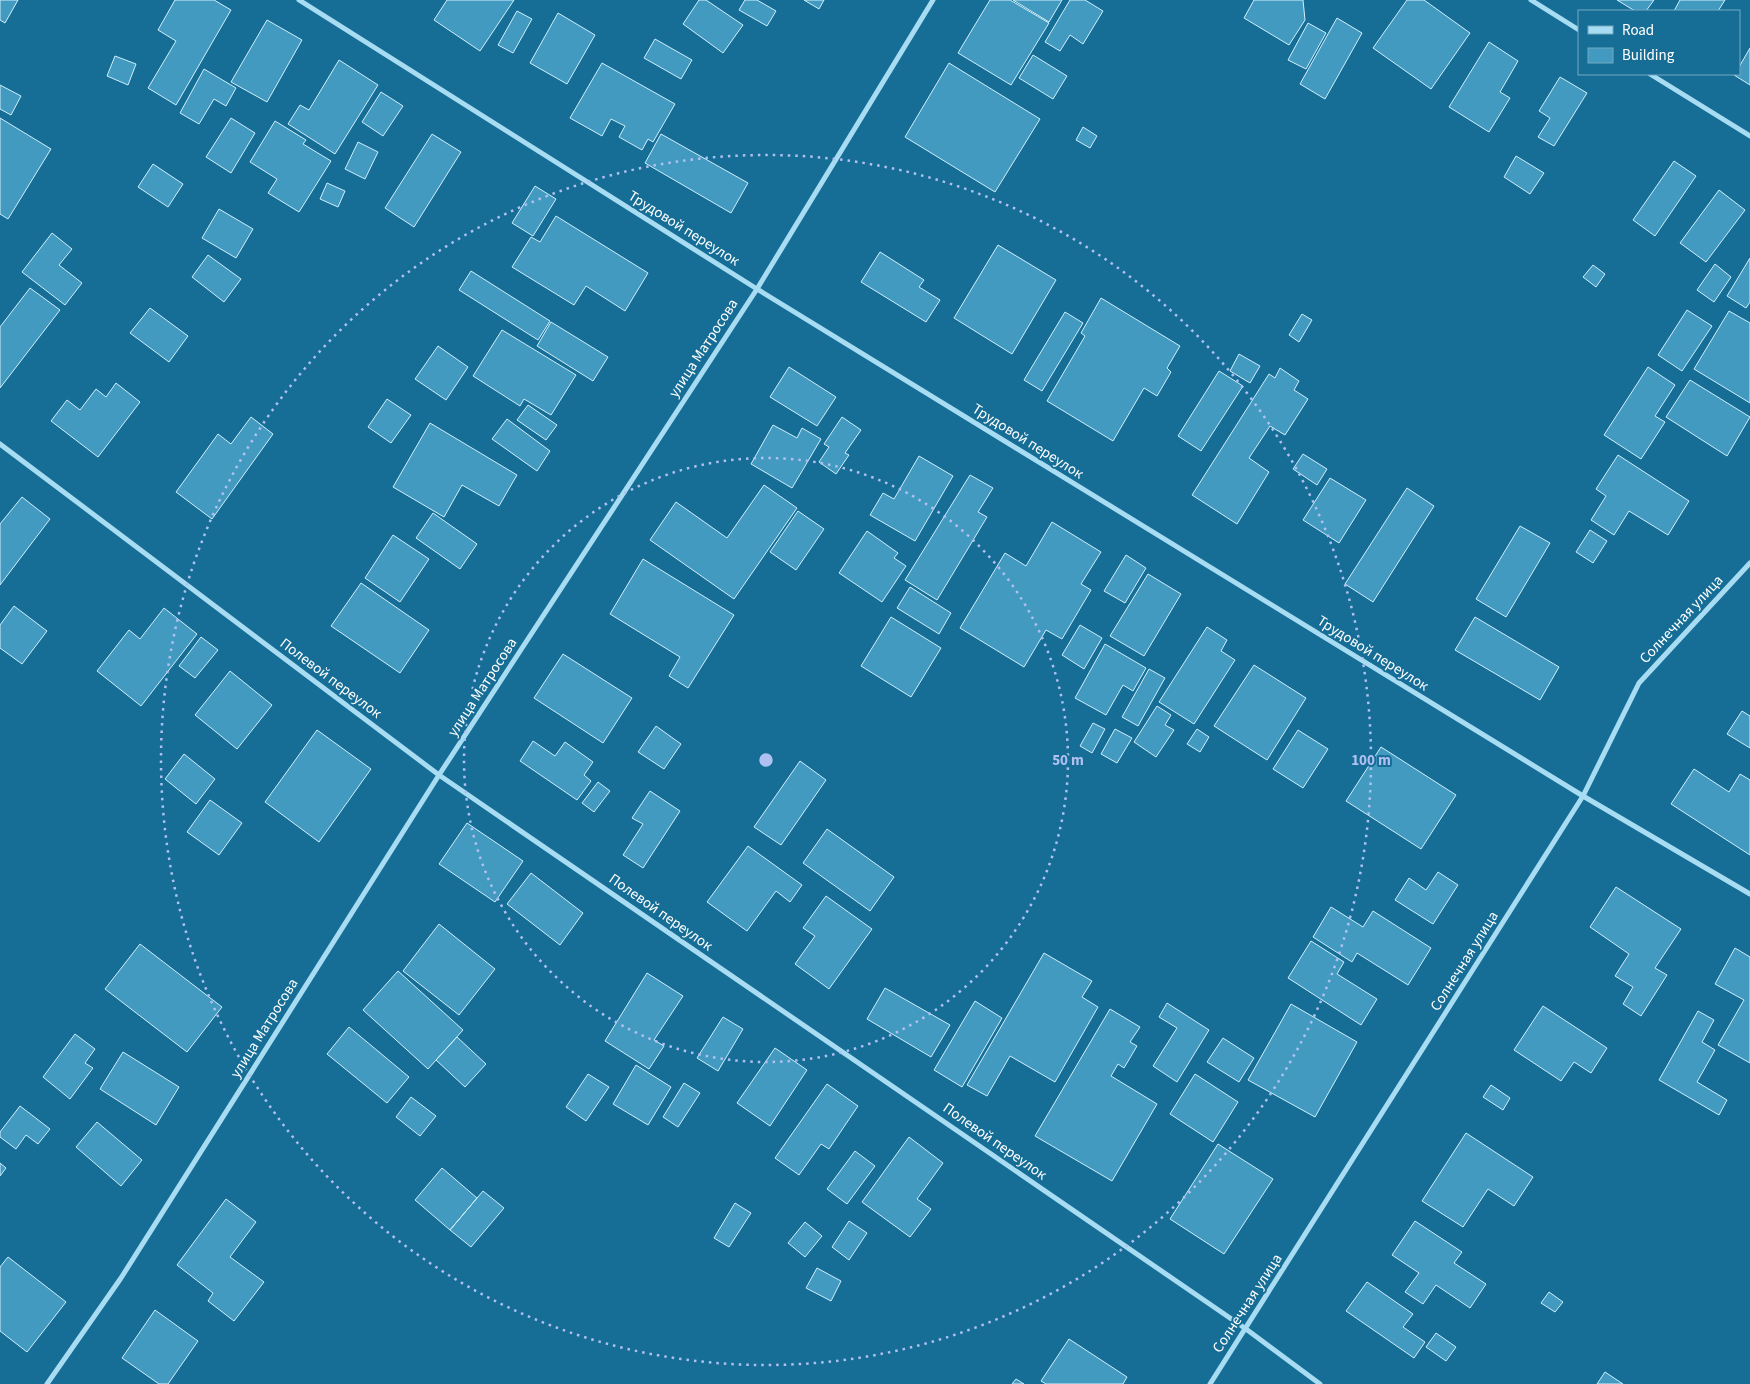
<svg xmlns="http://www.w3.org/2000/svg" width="1750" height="1384" font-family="'Source Sans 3',sans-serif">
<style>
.building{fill:#439ac0;stroke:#cfeffc}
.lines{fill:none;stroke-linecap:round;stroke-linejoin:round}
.street{stroke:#a8dcf2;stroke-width:5}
.ring{fill:none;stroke:#b0c1f1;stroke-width:2.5;stroke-dasharray:2.5 5}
.labels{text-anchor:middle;stroke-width:4;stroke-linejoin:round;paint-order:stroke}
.street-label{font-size:15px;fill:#fff;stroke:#166e97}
.centre{fill:#b0c1f1;stroke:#166e97;stroke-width:2.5}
.ring-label{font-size:15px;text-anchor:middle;font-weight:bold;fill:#b0c1f1;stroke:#166e97;stroke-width:4;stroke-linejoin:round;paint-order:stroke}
</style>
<rect width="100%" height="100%" fill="#166e97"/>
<path class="building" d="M0 0H18L5 23 0 20Z
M175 0H214L231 10 176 105 148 88 176 41 158 30Z
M447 0H514L480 51 434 20Z
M699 0H706L743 25 723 53 683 24Z
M745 0H757L776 11 767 26 739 10Z
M804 0H824L819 9Z
M990 0H1010L1049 23 1011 85 958 53Z
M1013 0H1062L1049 22Z
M1070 0H1085L1103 11 1083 44 1070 35 1060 51 1045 42Z
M1254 0H1303L1305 20 1289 45 1244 18Z
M1407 0H1424L1470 33 1431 89 1373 48Z
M1617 0H1654L1646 11H1635Z
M1680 0H1725L1718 11H1674Z
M517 11 532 19 513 53 498 45Z
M558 13 595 35 567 84 530 63Z
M1337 18 1362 33 1325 99 1300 84Z
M267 20 302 40 267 102 231 82Z
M1308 23 1326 33 1306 69 1288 60Z
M655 39 692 60 681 79 644 58Z
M1489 42 1518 61 1500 92 1510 98 1489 132 1449 107Z
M1750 48V85L1734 75 1739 74V67Z
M1033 55 1067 76 1053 99 1019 78Z
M115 56 136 64 128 85 107 76Z
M339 60 378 85 335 154 288 124 300 105 309 110Z
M602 63 675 104 653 142 648 139 642 150 619 137 625 126 611 119 602 136 570 118Z
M949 63 1040 119 995 192 905 137Z
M204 69 236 88 226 106 214 99 199 124 180 113Z
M1560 77 1587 93 1554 146 1538 137 1550 118 1539 111Z
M0 85 21 96 11 115 0 109Z
M381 92 403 106 383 136 362 122Z
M0 118 51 149 8 219 0 214Z
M231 118 255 133 231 173 206 157Z
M275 121 306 140 303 144 331 161 299 212 268 193 277 179 250 162Z
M1083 127 1097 136 1090 148 1076 140Z
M432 134 461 152 414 227 385 208Z
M661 134 748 183 731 213 645 163Z
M358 142 378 152 365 179 345 169Z
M1516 156 1544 173 1530 194 1504 177Z
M1674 161 1696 176 1655 236 1633 220Z
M153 164 183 184 168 207 138 187Z
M327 183 345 191 338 207 320 199Z
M535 186 556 199 533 236 512 223Z
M1719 190 1745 210 1706 262 1680 243Z
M219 209 253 229 236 258 202 238Z
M556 216 648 273 625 311 586 286 574 305 512 267 531 237 540 242Z
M52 233 72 249 59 265 82 283 65 305 22 272Z
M998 245 1056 280 1012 354 954 318Z
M880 252 924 280 919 287 940 300 926 322 861 282Z
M208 255 241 279 224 302 192 277Z
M1750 258V302L1746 308 1727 296Z
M1715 264 1731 277 1714 302 1697 290Z
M1593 265 1605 274 1596 287 1583 277Z
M471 271 550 321 538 340 459 290Z
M30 288 60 310 0 388V327Z
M1101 298 1180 346 1167 368 1171 372 1157 396 1144 388 1113 441 1047 401 1085 336 1081 333Z
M150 308 188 336 169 362 130 333Z
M1687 310 1712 326 1682 371 1658 355Z
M1729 311 1750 323V403L1694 369Z
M1065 312 1083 323 1042 391 1024 380Z
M1302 314 1312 320 1299 342 1289 335Z
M551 322 608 357 593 381 537 346Z
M502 330 576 375 551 415 524 399 520 406 473 376Z
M438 346 468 367 446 400 415 379Z
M1239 354 1260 366 1250 383 1230 371Z
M789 367 836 397 817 426 770 397Z
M1648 367 1675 385 1655 416 1665 422 1641 459 1604 435Z
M1280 368 1299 381 1294 390 1308 399 1285 435 1270 426 1249 458 1269 472 1237 524 1192 495 1269 374 1275 378Z
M1219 371 1243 386 1201 451 1178 436Z
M1690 380 1750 417 1727 456 1666 417Z
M116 383 140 402 98 457 51 421 67 400 80 410 96 389 106 397Z
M387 399 411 415 391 443 368 427Z
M528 405 557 425 546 440 517 420Z
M251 417 273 434 212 519 176 492 218 434 231 444Z
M842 417 861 430 845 453 849 455 836 474 819 462 829 447 824 444Z
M507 419 550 451 537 471 492 439Z
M430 423 517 475 499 506 462 485 444 517 393 487Z
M773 425 797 438 802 428 821 439 792 488 751 464Z
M1303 454 1327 469 1317 485 1293 469Z
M1618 455 1689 501 1668 535 1629 511 1614 535 1591 520 1606 496 1596 489Z
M919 456 953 476 915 541 870 515 883 493 894 499Z
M970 475 993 488 978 512 987 517 937 600 905 580Z
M1330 478 1366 500 1339 543 1303 520Z
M764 485 797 508 734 599 650 540 676 502 727 538Z
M1407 488 1434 506 1373 602 1345 584Z
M22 497 50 519 0 585V524Z
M798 511 824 529 796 570 770 552Z
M433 513 477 544 460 569 416 538Z
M1052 522 1101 552 1081 584 1091 590 1062 639 1046 630 1024 667 960 628 1005 553 1026 566Z
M1520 526 1550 543 1506 617 1476 599Z
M1590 530 1607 541 1593 563 1576 552Z
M867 531 898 553 894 558 906 566 882 602 839 573Z
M393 535 429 559 400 602 365 578Z
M1126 555 1146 568 1125 603 1104 591Z
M643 559 734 615 688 688 669 676 680 657 610 614Z
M1148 574 1181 594 1144 656 1110 636Z
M361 583 429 630 400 673 331 626Z
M910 587 951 613 939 634 897 608Z
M14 606 47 631 22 664 0 648V625Z
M164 608 197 634 141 706 97 671 129 630 140 639Z
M891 617 941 648 911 697 861 666Z
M1475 617 1559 667 1540 700 1455 650Z
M1080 625 1102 638 1084 669 1062 655Z
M1207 627 1227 640 1221 651 1235 660 1194 724 1159 702Z
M201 637 218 650 195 678 179 666Z
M1105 644 1146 668 1133 691 1123 685 1106 715 1075 698Z
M563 654 632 698 603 743 534 698Z
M1254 665 1306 698 1267 760 1214 726Z
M1149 669 1165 678 1138 726 1122 717Z
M230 671 272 705 237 749 195 715Z
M1157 706 1171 715 1165 725 1174 730 1156 757 1134 742Z
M1742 711 1750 716V748L1727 734Z
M1093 723 1105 729 1092 753 1080 746Z
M656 726 681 744 664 769 638 752Z
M1115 729 1132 738 1117 763 1101 754Z
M1197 729 1209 737 1200 752 1187 744Z
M317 730 371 769 319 842 265 802Z
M1298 730 1328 749 1303 788 1273 769Z
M533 741 555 756 565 742 593 762 584 775 591 781 577 800 520 761Z
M1381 747 1456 795 1421 849 1346 801Z
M184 754 215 779 196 804 165 779Z
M800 761 826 780 781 845 754 827Z
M1694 769 1729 792 1740 774 1750 780V855L1671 804Z
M598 782 610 791 594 812 582 803Z
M650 791 680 811 643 868 623 855 643 824 632 818Z
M210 800 242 823 219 855 187 832Z
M467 823 523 861 495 902 439 864Z
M827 829 894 877 870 911 803 863Z
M748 846 802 885 790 902 776 891 747 931 707 902Z
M1438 872 1458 885 1433 924 1395 900 1409 878 1426 890Z
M531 873 583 913 560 945 507 904Z
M1616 887 1681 929 1655 968 1667 975 1641 1016 1623 1004 1633 987 1615 976 1629 954 1590 927Z
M826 896 872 929 829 989 795 964 815 936 803 928Z
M1331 907 1363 927 1373 911 1431 948 1408 985 1357 953 1352 962 1313 937Z
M439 924 495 969 459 1015 403 971Z
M1311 941 1344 962 1337 974 1377 999 1361 1025 1288 978Z
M140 944 222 1007 187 1052 105 989Z
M1735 948 1750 957V1063L1718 1045 1744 1000 1715 984Z
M1044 953 1092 981 1082 997 1098 1007 1055 1082 1010 1056 987 1096 967 1085Z
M398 971 463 1030 428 1069 363 1010Z
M647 973 683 996 654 1040 664 1046 649 1069 605 1041Z
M885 988 950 1025 931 1057 867 1019Z
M975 1001 1002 1018 962 1087 934 1070Z
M1167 1003 1209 1030 1177 1082 1153 1066 1177 1028 1159 1017Z
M1291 1004 1357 1042 1315 1117 1248 1080Z
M1543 1006 1607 1048 1591 1073 1574 1062 1561 1081 1514 1050Z
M1110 1009 1140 1027 1130 1042 1137 1046 1124 1068 1118 1064 1111 1076 1157 1104 1112 1181 1035 1136Z
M1698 1011 1714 1020 1702 1042 1715 1050 1697 1082 1727 1100 1719 1115 1659 1080Z
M723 1017 743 1029 718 1071 697 1058Z
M349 1027 409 1077 387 1103 327 1054Z
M75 1034 95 1049 85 1063 93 1068 70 1099 43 1077Z
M457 1037 486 1064 465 1087 436 1060Z
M1223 1038 1254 1058 1239 1082 1207 1062Z
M775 1048 807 1070 770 1126 737 1103Z
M123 1052 179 1087 156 1125 100 1089Z
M636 1065 671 1087 648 1125 613 1104Z
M588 1074 609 1087 586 1121 566 1107Z
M1195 1074 1238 1102 1213 1142 1170 1114Z
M684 1083 700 1093 678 1127 663 1117Z
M827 1084 858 1106 829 1149 821 1144 799 1175 775 1158Z
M1491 1085 1510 1098 1503 1110 1483 1097Z
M411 1097 436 1116 420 1136 396 1117Z
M20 1106 50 1129 38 1144 26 1135 16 1149 0 1137V1132Z
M97 1122 142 1160 121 1186 76 1147Z
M1466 1133 1533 1177 1514 1206 1488 1189 1463 1227 1422 1201Z
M909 1137 943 1163 917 1199 931 1209 910 1237 862 1202Z
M1218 1144 1273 1179 1224 1254 1170 1219Z
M855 1151 875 1166 847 1204 827 1189Z
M0 1163 6 1168 0 1176Z
M442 1168 477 1198 450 1230 415 1200Z
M483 1191 504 1208 471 1247 450 1230Z
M226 1199 256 1222 230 1257 264 1282 234 1321 208 1301 213 1293 177 1265Z
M735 1203 751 1213 729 1247 714 1238Z
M849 1221 867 1233 849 1260 832 1247Z
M1415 1221 1462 1252 1454 1263 1486 1284 1470 1308 1436 1285 1423 1304 1405 1292 1419 1273 1392 1255Z
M805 1222 822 1236 805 1257 788 1243Z
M8 1257 66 1302 27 1352 0 1331V1267Z
M817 1268 841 1281 831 1301 806 1288Z
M1367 1282 1413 1314 1403 1327 1425 1342 1414 1358 1346 1311Z
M1549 1292 1563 1302 1555 1312 1541 1303Z
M155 1310 198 1341 168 1384H159L122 1358Z
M1436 1333 1456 1347 1446 1361 1426 1347Z
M1069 1339 1127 1377 1123 1384H1046L1041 1381Z
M1605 1372 1623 1384H1597Z
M1016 1379 1024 1384H1012Z"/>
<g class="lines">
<path class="street" d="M299 0 757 289 1583 796 1750 894
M1531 0 1579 30
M1650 74 1750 136
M0 444 439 775 1246 1329 1320 1384
M47 1384 121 1278 439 775 757 289 933 0
M1210 1384 1583 796 1639 683 1750 563"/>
</g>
<g class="ring">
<circle cx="766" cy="760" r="302"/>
<circle cx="766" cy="760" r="605"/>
</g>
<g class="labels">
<g class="street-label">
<text transform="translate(684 228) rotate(32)" y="5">Трудовой переулок</text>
<text transform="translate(703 348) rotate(-57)" y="5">улица Матросова</text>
<text transform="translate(1028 441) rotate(32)" y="5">Трудовой переулок</text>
<text transform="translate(1681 619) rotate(-47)" y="5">Солнечная улица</text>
<text transform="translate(1373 653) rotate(32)" y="5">Трудовой переулок</text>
<text transform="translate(331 678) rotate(37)" y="5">Полевой переулок</text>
<text transform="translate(482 687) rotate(-57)" y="5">улица Матросова</text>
<text transform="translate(661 912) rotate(35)" y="5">Полевой переулок</text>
<text transform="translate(1464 961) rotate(-58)" y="5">Солнечная улица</text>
<text transform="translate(264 1028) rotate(-58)" y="5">улица Матросова</text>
<text transform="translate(995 1141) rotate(35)" y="5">Полевой переулок</text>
<text transform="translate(1247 1303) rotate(-57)" y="5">Солнечная улица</text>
</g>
</g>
<circle cx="766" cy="760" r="8" class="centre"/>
<g class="ring-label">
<text x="1068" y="765">50 m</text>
<text x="1371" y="765">100 m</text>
</g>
<rect x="1578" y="10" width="162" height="65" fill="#166e97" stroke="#73a8c1"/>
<rect x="1588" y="26" width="25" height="8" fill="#a8dcf2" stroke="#73a8c1"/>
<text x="1622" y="35" font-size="15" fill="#ffffff">Road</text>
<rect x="1588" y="48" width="25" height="15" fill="#439ac0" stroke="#73a8c1"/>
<text x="1622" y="60" font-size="15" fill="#ffffff">Building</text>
</svg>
